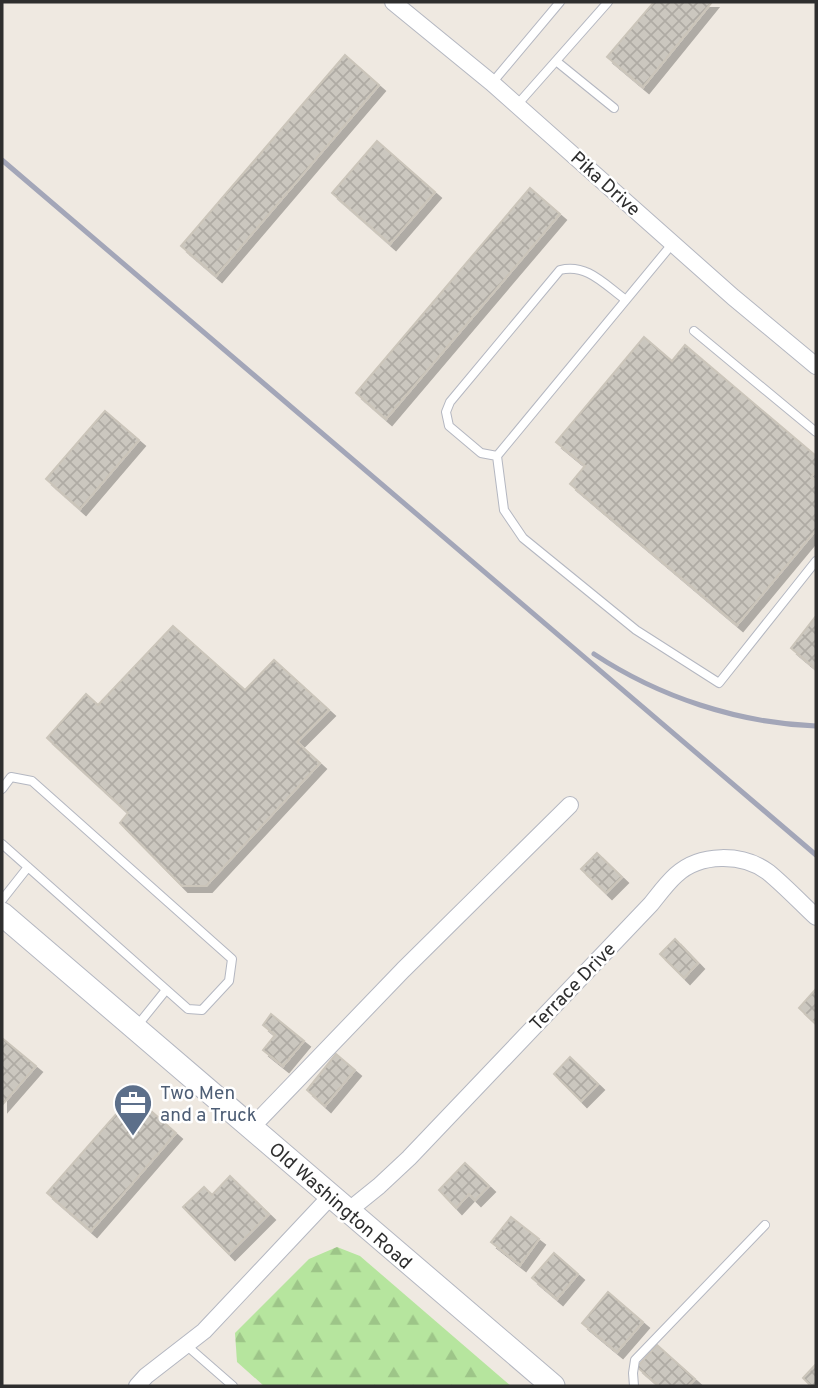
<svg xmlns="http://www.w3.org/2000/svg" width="818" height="1388" font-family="Overpass,sans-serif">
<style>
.forest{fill:url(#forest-firs)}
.building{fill:url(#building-cross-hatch);stroke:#cbc5ba;stroke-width:2;filter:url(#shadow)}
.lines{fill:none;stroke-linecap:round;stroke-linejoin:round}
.lane-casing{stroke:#b4b7c1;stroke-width:10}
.street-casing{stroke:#b4b7c1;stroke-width:18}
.secondary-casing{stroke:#b4b7c1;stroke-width:25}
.lane{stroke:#fff;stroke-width:8}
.street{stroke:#fff;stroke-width:16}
.secondary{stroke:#fff;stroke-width:23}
.rail{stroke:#a3a6b8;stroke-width:5}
.labels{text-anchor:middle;stroke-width:5;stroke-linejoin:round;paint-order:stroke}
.street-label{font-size:19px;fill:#2e2e2e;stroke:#fff}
.service-label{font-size:19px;fill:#4e5e75;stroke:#fff;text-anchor:start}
</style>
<defs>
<pattern id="forest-firs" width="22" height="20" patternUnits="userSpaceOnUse" patternTransform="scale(1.75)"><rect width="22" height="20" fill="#b6e59e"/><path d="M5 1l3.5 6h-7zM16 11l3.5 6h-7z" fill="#9dc588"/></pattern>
<pattern id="building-cross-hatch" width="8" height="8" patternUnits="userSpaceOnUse" patternTransform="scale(1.75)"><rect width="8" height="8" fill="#cbc7bf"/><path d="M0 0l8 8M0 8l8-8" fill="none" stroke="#afaba4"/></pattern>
<filter id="shadow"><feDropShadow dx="6" dy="6" stdDeviation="0" flood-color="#0004"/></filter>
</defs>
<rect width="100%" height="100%" fill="#efe9e1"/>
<path class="forest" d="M337 1247 360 1256 511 1386H264L237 1362 235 1333 309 1259Z"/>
<path class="building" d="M654 2H712L643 87 607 57Z
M345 55 379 85 216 276 181 246Z
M377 141 435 192 390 244 332 193Z
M530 188 560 214 386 419 356 393Z
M644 337 672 361 685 345 816 456V471L811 477 816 481V530L737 625 570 484 585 466 556 442Z
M105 411 139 440 80 509 46 479Z
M816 616V669L791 648Z
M173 626 245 690 274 660 329 710 297 742 320 763 206 886H182L120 823 128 813 47 738 86 694 98 705Z
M597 853 622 877 606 893 581 869Z
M675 939 698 963 684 978 660 954Z
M815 990 816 991V1024L799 1008Z
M271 1014 304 1041 283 1066 263 1050 275 1035 263 1025Z
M2 1038 36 1066 2 1105Z
M336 1054 355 1070 325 1106 307 1090Z
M570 1057 598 1084 581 1101 554 1074Z
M133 1095 176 1133 91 1231 47 1193Z
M465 1163 489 1186 475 1200 469 1194 456 1208 439 1190Z
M230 1176 269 1214 229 1254 183 1207 204 1187 212 1195Z
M511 1217 539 1239 520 1265 491 1242Z
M554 1253 578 1274 557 1299 532 1278Z
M608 1292 643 1322 617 1352 582 1323Z
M657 1345 695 1379 688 1386H659L637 1367Z
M816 1364V1386H811L803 1378Z"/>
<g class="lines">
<g class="lane-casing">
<path id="lane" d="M556 61 614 108
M492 83 560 2
M517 105 608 2
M673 243 497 456 504 510 523 538 636 630 719 683 816 561
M694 331 816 432
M497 456 481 453 449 426 446 412 450 402 560 270C587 263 605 285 626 300
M2 789 11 777 32 781 232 959 229 981 202 1010 188 1009 2 844
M2 900 28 867
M137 1026 166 990
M186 1345 233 1386
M634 1386 633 1373 635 1360 765 1225"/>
</g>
<g class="street-casing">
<path id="street" d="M393 2 492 83 733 297 816 366
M251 1128 403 970 570 805
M348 1211 379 1186 409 1158 651 904C659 894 667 883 676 875 700 853 742 853 768 872 785 886 800 902 816 917
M137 1386 146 1376 204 1331 331 1196"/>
</g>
<g class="secondary-casing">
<path id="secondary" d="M2 914 553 1386"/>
</g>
<use href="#lane" class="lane"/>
<use href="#street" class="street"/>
<use href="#secondary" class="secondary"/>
<path class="rail" d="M2 160 816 855
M594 654C659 697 738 723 816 726"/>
</g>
<defs>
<g id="office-pin" transform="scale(2.0125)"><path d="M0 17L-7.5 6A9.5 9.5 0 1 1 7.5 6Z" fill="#5c6f8a" stroke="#fff"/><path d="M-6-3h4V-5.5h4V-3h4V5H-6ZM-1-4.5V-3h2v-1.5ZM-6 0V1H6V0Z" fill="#fff"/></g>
</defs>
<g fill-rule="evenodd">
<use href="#office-pin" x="133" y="1103"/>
</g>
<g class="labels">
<g class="street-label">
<text transform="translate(606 183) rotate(42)" y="7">Pika Drive</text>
<text transform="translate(572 986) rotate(-46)" y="7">Terrace Drive</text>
<text transform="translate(341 1205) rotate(41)" y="7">Old Washington Road</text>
</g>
<g class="service-label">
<text x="160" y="1099">Two Men<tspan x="160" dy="22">and a Truck</tspan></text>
</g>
</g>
<rect width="818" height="1388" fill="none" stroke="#2e2e2e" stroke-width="7"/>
</svg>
